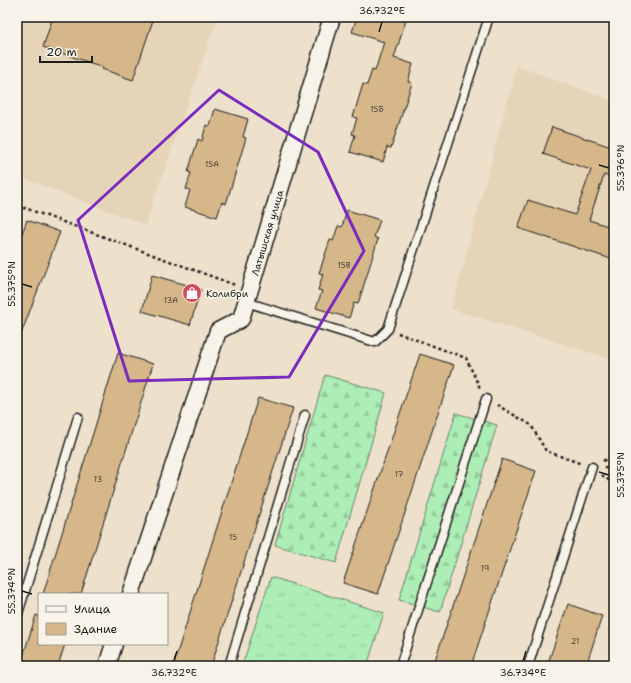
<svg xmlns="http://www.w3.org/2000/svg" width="631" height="683" font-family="'Shantell Sans',sans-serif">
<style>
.built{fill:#e6d4b8}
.grass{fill:url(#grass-tufts);stroke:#648569}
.forest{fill:url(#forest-firs);stroke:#648569}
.building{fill:#d6b78a;stroke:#1c1c1c}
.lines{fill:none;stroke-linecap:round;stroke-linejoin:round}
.lane-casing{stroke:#1c1c1c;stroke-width:11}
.street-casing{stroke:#1c1c1c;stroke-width:19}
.path{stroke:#1c1c1c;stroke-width:2.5;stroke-dasharray:3 3;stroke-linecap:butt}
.lane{stroke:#f7f3e8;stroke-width:8}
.street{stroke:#f7f3e8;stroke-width:16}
.marked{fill:none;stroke:#7b2cbf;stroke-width:3;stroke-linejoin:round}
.ticks{fill:none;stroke:#1c1c1c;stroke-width:1.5}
.labels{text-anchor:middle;stroke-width:3;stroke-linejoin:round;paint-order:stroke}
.number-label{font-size:8px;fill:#4a4338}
.street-label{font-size:10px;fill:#1c1c1c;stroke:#f7f3e8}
.poi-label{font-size:10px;fill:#1c1c1c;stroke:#f7f3e8;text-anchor:start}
.neatline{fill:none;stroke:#1c1c1c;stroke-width:1.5}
.ticks-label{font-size:10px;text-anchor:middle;fill:#1c1c1c}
</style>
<defs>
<pattern id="grass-tufts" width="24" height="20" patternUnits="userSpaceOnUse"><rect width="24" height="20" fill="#adeeb6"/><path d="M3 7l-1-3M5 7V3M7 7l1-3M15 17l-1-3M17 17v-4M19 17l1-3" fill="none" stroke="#94cc9c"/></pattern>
<pattern id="forest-firs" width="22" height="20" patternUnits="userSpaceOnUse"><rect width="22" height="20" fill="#adeeb6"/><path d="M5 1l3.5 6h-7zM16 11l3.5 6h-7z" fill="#94cc9c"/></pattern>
</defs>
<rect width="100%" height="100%" fill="#ede1cc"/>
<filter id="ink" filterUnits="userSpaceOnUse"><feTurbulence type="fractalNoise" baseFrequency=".025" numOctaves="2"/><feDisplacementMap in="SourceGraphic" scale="8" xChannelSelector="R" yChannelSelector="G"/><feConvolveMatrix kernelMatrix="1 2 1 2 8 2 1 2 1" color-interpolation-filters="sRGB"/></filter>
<g filter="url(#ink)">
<path class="built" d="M17 17H218L145 225 17 176Z
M517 66 614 101V360L451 309Z"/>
<path class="grass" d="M271 577 384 613 367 666H242Z"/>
<path class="forest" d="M325 375 386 393 336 563 275 545Z
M456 413 497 425 440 612 399 600Z"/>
<path class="building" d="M53 17H154L133 80 102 69 103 67 43 47Z
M357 17H407L394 58 413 64 408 82 412 83 391 148 387 147 383 162 350 152 355 135 352 134 357 118 353 117 363 84 367 85 372 70 375 71 384 42 352 32Z
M215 109 248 119 243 137 246 138 226 204 222 202 217 217 185 207 190 190 186 189 191 173 188 172 198 139 202 141 206 125 210 126Z
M552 127 614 148V178L604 175 589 220 614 228V260L518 228 528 200 575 215 591 170 543 154Z
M347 210 380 220 374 237 378 239 358 304 354 303 349 318 316 308 322 291 318 290 323 274 319 273 330 240 333 241 338 226 342 227Z
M27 220 60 232 18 342 17 341V247Z
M152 275 201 289 190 325 142 311Z
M118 353 153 364 81 594H43Z
M420 354 454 365 378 594 343 583Z
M258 398 293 408 211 666H173Z
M502 459 536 471 471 666H433Z
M568 604 602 616 586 666H547Z
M36 615 39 616V644H65L58 666H20Z"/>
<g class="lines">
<g class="lane-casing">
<path id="lane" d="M246 302 375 342 388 329 489 17
M17 617 78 417
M229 666 305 415
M400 666 486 399
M528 666 592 467"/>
</g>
<g class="street-casing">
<g id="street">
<path id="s1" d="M131 594 218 331 241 319 332 17"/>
<path d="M107 666 114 644"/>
</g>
</g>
<path class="path" d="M17 210 25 208 235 285
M398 333 466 358 480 388
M497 405 531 425 546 451 582 464
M603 461 614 454
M604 468H614
M602 475 614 484"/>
<use href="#lane" class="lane"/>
<use href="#street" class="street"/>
</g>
</g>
<path class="marked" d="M219 90 318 152 364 251 289 377 129 381 78 220Z"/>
<path class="ticks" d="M379 32 382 22M599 165 609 168M22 284 32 287M599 472 609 475M22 591 32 594M174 661 177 651M523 661 526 651"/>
<defs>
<g id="shop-disc" transform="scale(1)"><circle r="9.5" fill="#d1495b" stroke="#f7f3e8"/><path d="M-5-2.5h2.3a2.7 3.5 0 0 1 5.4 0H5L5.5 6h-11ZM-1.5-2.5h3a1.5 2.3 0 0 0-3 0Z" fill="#fff"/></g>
</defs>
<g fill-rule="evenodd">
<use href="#shop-disc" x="192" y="293"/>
</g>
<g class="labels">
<g class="number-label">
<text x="377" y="112">15Б</text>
<text x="212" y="167">15А</text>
<text x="344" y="268">15В</text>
<text x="171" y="303">13А</text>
<text x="399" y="477">17</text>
<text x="98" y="482">13</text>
<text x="233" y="540">15</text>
<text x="485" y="571">19</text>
<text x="575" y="644">21</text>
</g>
<g class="street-label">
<text dy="4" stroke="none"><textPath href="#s1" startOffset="393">Латышская улица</textPath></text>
</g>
<g class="poi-label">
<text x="206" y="297">Колибри</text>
</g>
</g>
<rect width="631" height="683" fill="none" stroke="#f7f3e8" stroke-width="44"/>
<rect x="38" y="593" width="130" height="52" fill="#f7f3e8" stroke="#9f9d96"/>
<rect x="46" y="606" width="20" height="6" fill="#f7f3e8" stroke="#9f9d96"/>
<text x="74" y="613" font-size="12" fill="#1c1c1c">Улица</text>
<rect x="46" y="623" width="20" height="12" fill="#d6b78a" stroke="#9f9d96"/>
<text x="74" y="633" font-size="12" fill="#1c1c1c">Здание</text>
<path d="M40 56v6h52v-6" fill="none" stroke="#1c1c1c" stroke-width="2"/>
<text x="46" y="56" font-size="12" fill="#1c1c1c" stroke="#f7f3e8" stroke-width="3" paint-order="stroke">20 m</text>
<rect x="22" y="22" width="587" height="639" class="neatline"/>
<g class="ticks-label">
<text x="382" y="14">36.732°E</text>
<text transform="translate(620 168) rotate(-90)" y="4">55.376°N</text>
<text transform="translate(11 284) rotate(-90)" y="4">55.375°N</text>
<text transform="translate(620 475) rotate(-90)" y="4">55.375°N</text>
<text transform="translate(11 591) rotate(-90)" y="4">55.374°N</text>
<text x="174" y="676">36.732°E</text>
<text x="523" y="676">36.734°E</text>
</g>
</svg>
